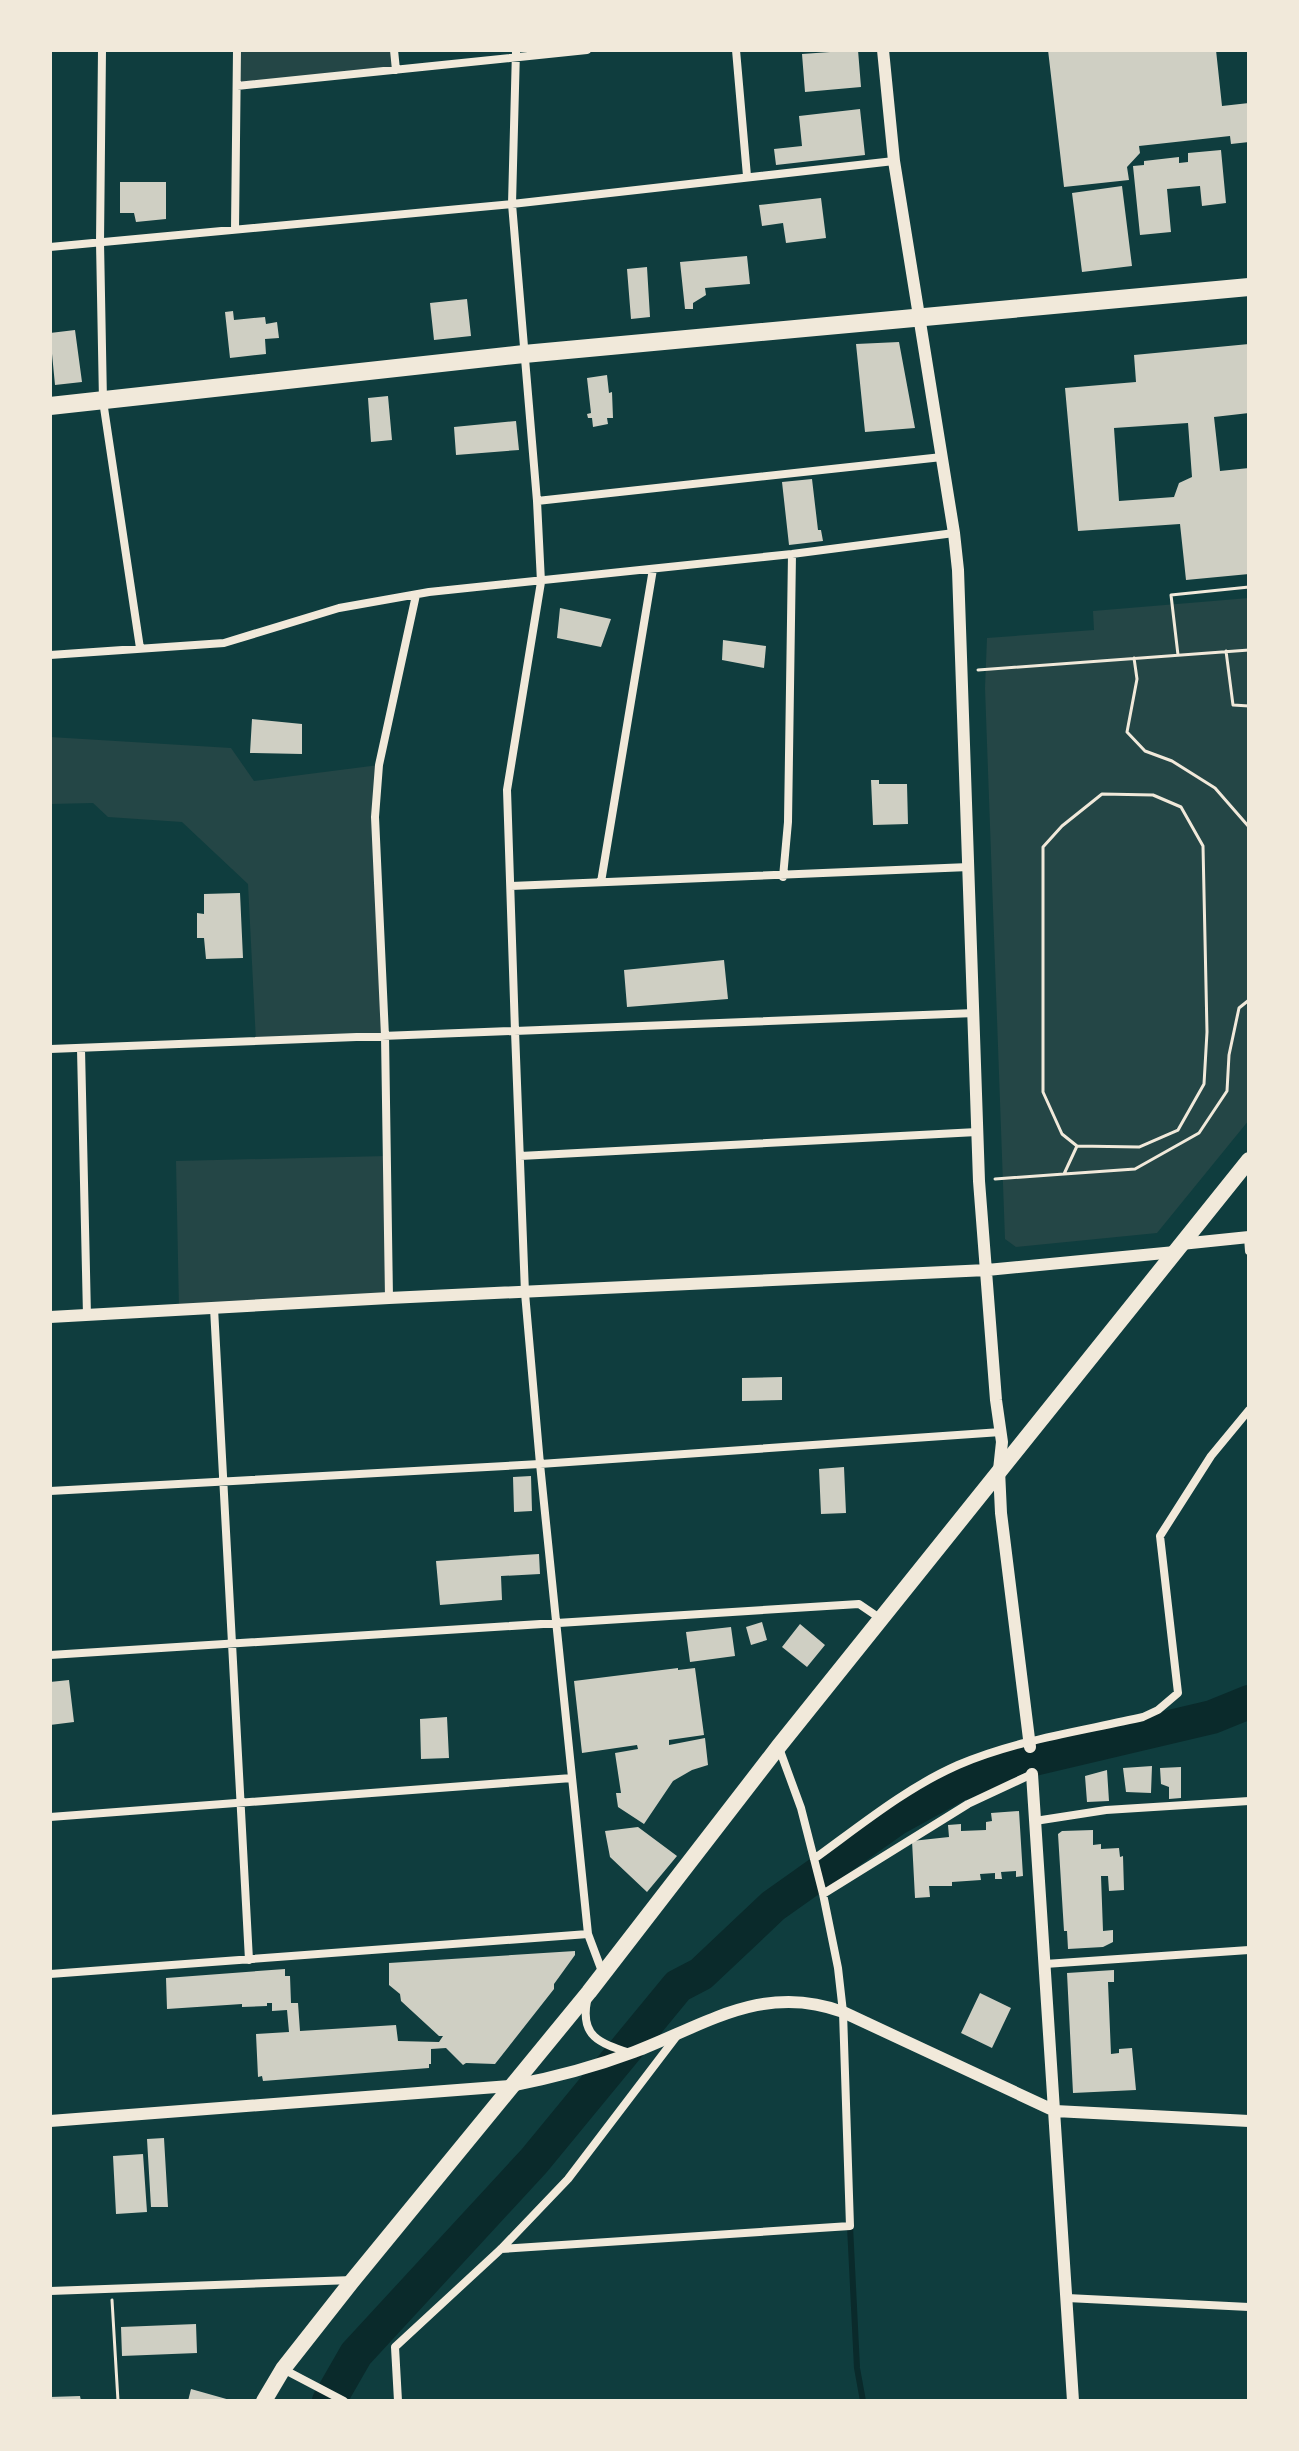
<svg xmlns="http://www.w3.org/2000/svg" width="1299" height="2451" font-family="Poppins,sans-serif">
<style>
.green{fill:#244646}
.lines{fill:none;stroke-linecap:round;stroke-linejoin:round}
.stream{stroke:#0a2a2b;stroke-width:6}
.river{stroke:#0a2a2b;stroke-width:34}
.building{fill:#cfcfc3;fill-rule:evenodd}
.path{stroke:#f1e9da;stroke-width:3}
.minor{stroke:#f1e9da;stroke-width:8}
.tertiary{stroke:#f1e9da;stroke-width:12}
.primary{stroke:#f1e9da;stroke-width:16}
.trunk{stroke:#f1e9da;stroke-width:18}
</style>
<rect width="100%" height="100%" fill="#0f3d3e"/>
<path class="green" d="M238 50H394L396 70 237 85Z
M1249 598V1120L1157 1233 1016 1247 1005 1239 985 688 987 638 1094 630 1093 611Z
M50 737 231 748 254 781 379 765 375 817 382 1036 256 1042 248 884 182 822 108 817 93 803 50 804Z
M387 1156 389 1298 179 1309 176 1161Z"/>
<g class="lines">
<path class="stream" d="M850 2226 857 2368 863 2401"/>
<path class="river" d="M329 2401 356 2354 534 2161 678 1986 701 1974 773 1906 897 1818 957 1785 1017 1763 1212 1717 1249 1702"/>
</g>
<path class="building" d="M858 50 861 87 805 92 802 54Z
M1048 50H1216L1222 106 1249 103V142L1231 144 1230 136 1139 146 1140 153 1127 167 1129 180 1064 187Z
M860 109 865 155 776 165 774 149 802 146 799 116Z
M1221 150 1226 203 1202 206 1200 186 1167 189 1171 232 1140 235 1133 166 1144 165V161L1179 157V163L1188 162V153Z
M120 182H166V219L136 222 134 213H120Z
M1122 186 1132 266 1082 272 1072 193Z
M821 198 826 238 786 243 783 223 762 226 759 205Z
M747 256 750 284 705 288 706 295 693 303V309H685L680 262Z
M647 267 650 317 631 319 627 269Z
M467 299 471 336 434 340 430 303Z
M233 311 234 320 265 317 266 324 277 322 279 338 265 339 266 354 230 358 225 312Z
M75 330 82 382 55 385 50 333Z
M899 342 915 428 865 432 856 344Z
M1249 344V413L1214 417 1220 471 1249 468V574L1186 580 1180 524 1078 531 1065 388 1136 382 1134 355ZM1188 423 1192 477 1179 483 1174 497 1119 501 1114 428Z
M607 375 609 393 612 392 613 418H607L608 424 593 427 592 418H588L587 414 591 413 587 378Z
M388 396 392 440 371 442 368 398Z
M516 421 519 450 456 455 454 427Z
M812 479 818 530H821L823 541 789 545 782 482Z
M560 608 611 619 601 647 557 638Z
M723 640 766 646 764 668 722 660Z
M252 719 302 724V754L250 753Z
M871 780H879V784H907L908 824 873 825Z
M240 893 243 958 206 959 204 938H197V913L204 914V894Z
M724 960 728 999 627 1007 624 970Z
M782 1377V1400L742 1401V1378Z
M844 1467 846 1513 821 1514 819 1469Z
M531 1476 532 1511 514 1512 513 1477Z
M539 1554 540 1574 501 1576 502 1600 440 1605 436 1561Z
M762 1622 767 1640 751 1645 746 1627Z
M800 1624 825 1645 807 1667 782 1647Z
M731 1627 735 1656 690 1662 686 1632Z
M678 1668V1670L695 1668 704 1735 669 1740V1745L705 1738 708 1765 692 1770 673 1781 644 1824 618 1807 616 1793H621L615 1753 638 1749 637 1745 582 1753 574 1681Z
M69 1680 74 1722 50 1725V1682Z
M447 1717 449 1758 421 1759 420 1719Z
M1152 1766 1151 1793 1126 1792 1123 1768Z
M1181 1767V1798L1169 1799V1787L1161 1784 1160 1768Z
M1107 1770 1109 1801 1087 1802 1085 1776Z
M1019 1811 1023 1876 1016 1877V1871L1001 1872 1002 1879H995V1873L980 1874 981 1880 952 1882V1886H929L930 1897 915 1898 912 1841 949 1837 948 1825 961 1824V1831L986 1830V1822L992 1821 991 1813Z
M638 1827 677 1856 647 1892 610 1857 605 1831Z
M1093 1830V1845L1101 1844V1849L1119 1848 1120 1857 1123 1856 1124 1890 1109 1891 1108 1876H1101L1103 1931 1113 1930V1942L1103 1947 1068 1949 1067 1931H1064L1058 1834 1062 1831Z
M575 1951V1955L554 1984V1989L495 2064 466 2063 463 2065 446 2048 431 2049V2064H429V2068L263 2081 262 2076 258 2077 256 2034 289 2032 287 2010 272 2011V2003H267V2006L242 2007V2004L167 2009 166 1978 285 1969V1976H290L291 2003H298L300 2031 396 2025 398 2041 439 2042 443 2036H439L401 2001 400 1994 389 1985V1963Z
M1114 1970V1982H1108L1111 2054 1119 2053V2049L1132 2048 1136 2090 1073 2093 1067 1973Z
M980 1993 1011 2008 992 2048 961 2033Z
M164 2138 168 2207H151L147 2139Z
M143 2154 147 2212 116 2214 113 2156Z
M196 2324 197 2353 122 2356 121 2327Z
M191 2389 230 2400V2401H188Z
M80 2396 81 2401H50V2397Z"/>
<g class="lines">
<path class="path" d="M1226 651 1233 705 1249 706
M1178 655 1171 595 1249 587
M1134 658 1137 679 1127 732 1145 751 1172 761 1215 788 1249 827
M978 670 1249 650
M1102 794 1153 795 1181 807 1203 846 1207 1032 1204 1084 1178 1130 1139 1147 1077 1146 1062 1134 1043 1092V847L1062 826Z
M1064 1174 1135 1169 1199 1133 1227 1091 1229 1055 1239 1008 1249 1000
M995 1179 1064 1174 1077 1146
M112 2300 118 2401"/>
<path class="minor" d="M102 50 100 242 103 401 140 648
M394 50 396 70
M516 50 512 204 537 501 541 582 507 790 515 1031 525 1293 540 1464 588 1934 603 1974
M736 50 747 176
M237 86 587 50
M235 229 237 50
M50 247 512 204 894 161
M537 501 942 457
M50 655 224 643 339 608 429 592 792 554 954 533
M783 877 788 822 792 554
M601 882 653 569
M511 886 969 867
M50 1049 975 1013
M81 1049 87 1316
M520 1156 977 1132
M1248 1237 1249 1251
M389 1298 385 1036 375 817 379 765 416 595
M214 1308 249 1960
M50 1491 540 1464 1001 1432
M50 1655 859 1604 881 1619
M50 1817 572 1778
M1035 1821 1106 1810 1249 1801
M814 1859C861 1825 906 1788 958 1765 1016 1740 1082 1731 1143 1717L1158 1710 1178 1693 1160 1536 1211 1456 1249 1410
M823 1894 968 1804 1032 1774
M1045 1964 1249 1950
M50 1974 588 1934
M587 2001C580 2037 600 2043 630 2053
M501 2249 850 2226 843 2012 838 1968 823 1894 801 1808 779 1748
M50 2291 353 2280
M1067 2298 1249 2307
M283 2369 344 2401
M398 2401 395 2347 501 2249 568 2179 676 2037"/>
<path class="tertiary" d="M883 50 894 161 954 533 958 570 979 1181 996 1400 1002 1442 999 1470 1001 1513 1030 1747
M1181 1244 1249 1237
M50 1317 389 1298 987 1270 1175 1252
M1032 1774 1073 2401
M50 2121 510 2086C552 2078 594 2067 634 2052 705 2025 764 1982 843 2012L1055 2111 1249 2121"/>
<path class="primary" d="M264 2401 283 2369 353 2280 589 1992 779 1746 1249 1160"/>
<path class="trunk" d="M50 406 524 354 1249 287"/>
</g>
<rect width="1299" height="2451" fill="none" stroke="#f1e9da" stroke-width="104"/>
</svg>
